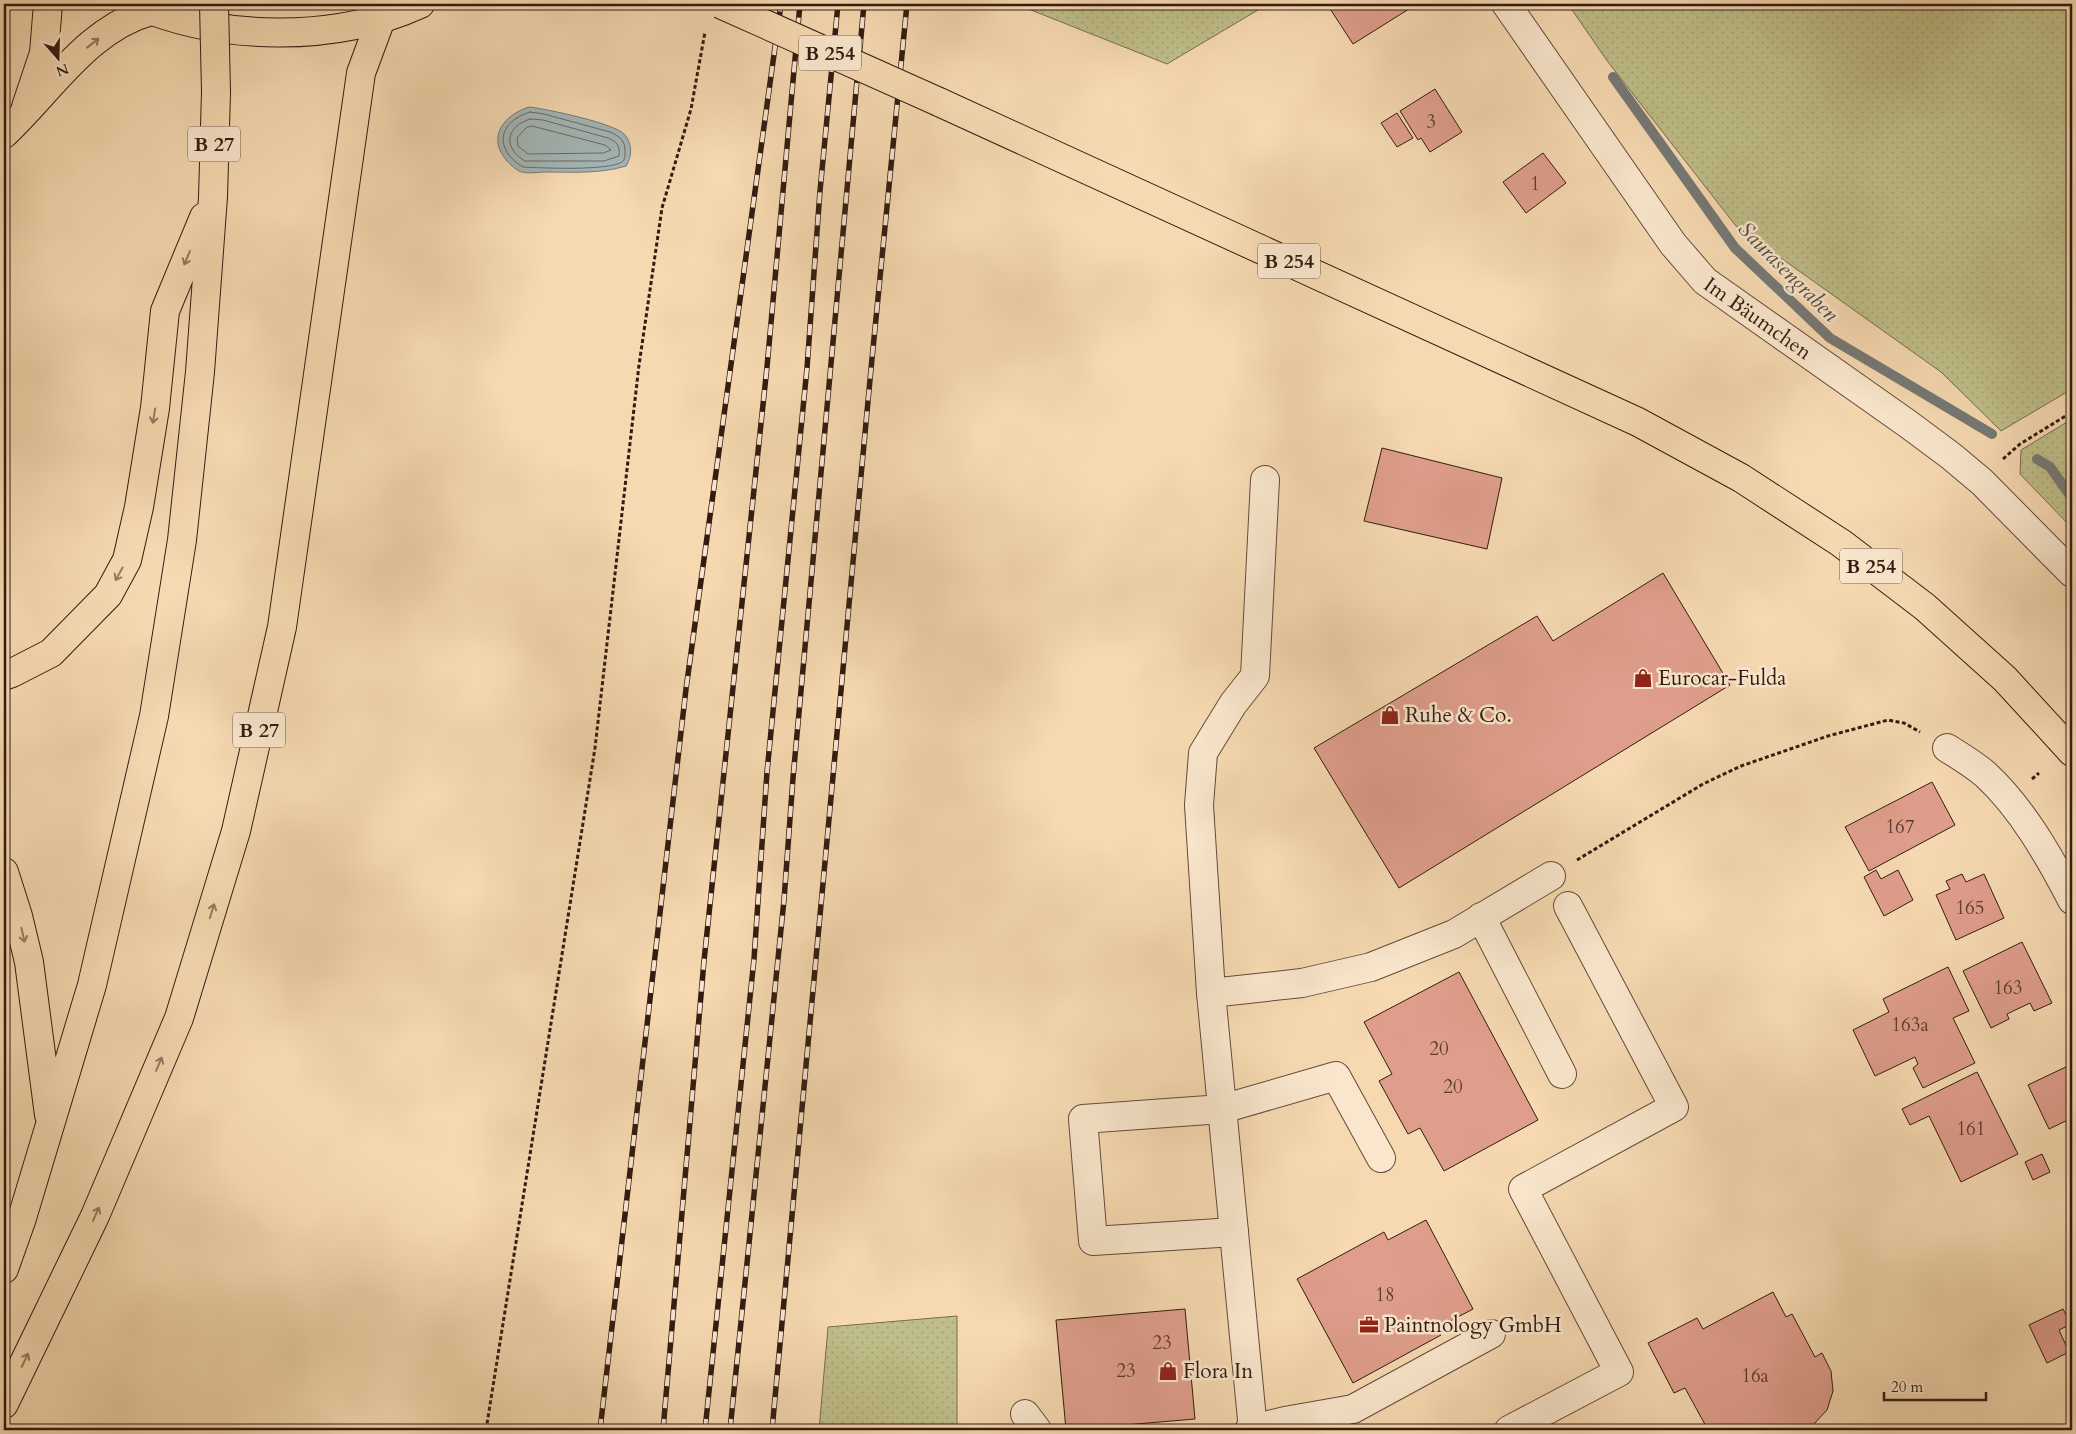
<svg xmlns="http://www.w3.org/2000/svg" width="2076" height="1434" font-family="Cardo,serif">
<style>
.green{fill:url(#green-dots);stroke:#796c4e}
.water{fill:#a3b7b8;stroke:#767976}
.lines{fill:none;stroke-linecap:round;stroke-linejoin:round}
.shore{stroke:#6b6965;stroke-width:1}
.stream{stroke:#767976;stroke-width:10}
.building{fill:#df9e8c;stroke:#331b12}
.minor-casing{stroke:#644a3a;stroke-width:30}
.major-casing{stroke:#331b12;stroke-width:30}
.highway-casing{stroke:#331b12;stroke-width:30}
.path{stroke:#331b12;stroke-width:3;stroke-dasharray:4 2.5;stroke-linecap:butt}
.minor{stroke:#f9e6cc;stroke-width:28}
.major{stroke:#f6d9b1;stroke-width:28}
.highway{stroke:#f6d9b1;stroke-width:28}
.rail-casing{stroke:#331b12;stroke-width:5.5}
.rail{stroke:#f9e6cc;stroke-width:4;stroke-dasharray:11;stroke-linecap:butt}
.major-bridge-casing{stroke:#331b12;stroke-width:30;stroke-linecap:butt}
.highway-bridge-casing{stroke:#331b12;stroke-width:30;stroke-linecap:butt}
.major-bridge{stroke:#f6d9b1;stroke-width:28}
.highway-bridge{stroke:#f6d9b1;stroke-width:28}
.oneway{stroke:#947a62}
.labels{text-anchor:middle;stroke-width:5;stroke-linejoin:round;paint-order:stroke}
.number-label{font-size:19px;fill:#5e3c30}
.shield{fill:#f9e6cc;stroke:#6e584a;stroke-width:1}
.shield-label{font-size:20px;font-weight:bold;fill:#331b12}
.street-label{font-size:21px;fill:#331b12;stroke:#f9e6cc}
.poi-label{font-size:21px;fill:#331b12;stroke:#f9e6cc;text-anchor:start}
.water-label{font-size:22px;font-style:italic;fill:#554a44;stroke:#f9e6cc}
</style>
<defs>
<pattern id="green-dots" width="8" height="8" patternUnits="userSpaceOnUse" patternTransform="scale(1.25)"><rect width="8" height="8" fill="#bfbe89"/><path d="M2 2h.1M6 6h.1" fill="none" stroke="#a5a375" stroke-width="1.8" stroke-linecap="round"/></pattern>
</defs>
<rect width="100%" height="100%" fill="#f6d9b1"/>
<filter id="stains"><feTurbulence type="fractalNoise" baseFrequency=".004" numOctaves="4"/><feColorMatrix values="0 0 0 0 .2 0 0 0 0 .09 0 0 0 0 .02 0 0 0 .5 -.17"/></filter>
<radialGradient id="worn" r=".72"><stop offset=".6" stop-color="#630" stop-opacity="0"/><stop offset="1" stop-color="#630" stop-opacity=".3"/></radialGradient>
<path class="green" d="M1016 4H1268L1167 64Z
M1568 4H2072V389L2001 431 1941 372 1736 226 1608 62Z
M2072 419V528L2020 474 2021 450Z
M957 1316V1430H819L828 1327Z"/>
<path class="water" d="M529 107C547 109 613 123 624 134 633 144 632 156 626 166 599 174 573 172 546 172 539 172 529 174 522 172 517 171 511 165 507 161 486 137 504 115 529 107Z"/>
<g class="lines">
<path class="shore" d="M530 112 544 114 610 132C619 136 626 141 625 152 625 156 625 160 622 162 608 171 541 168 523 167 494 150 497 122 530 112Z
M530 119 543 120 608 138C617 142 620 145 619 156L604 161H525C503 148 505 127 530 119Z
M532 126 605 145 611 150 603 153 528 154 518 146 517 138 526 128Z"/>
<path class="stream" d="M1613 77 1735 248 1830 338 1992 434
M2037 459 2050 467 2072 498"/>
</g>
<path class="building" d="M1327 4H1417L1353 44Z
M1435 89 1462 132 1430 152 1421 138 1418 140 1400 111Z
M1397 113 1413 138 1397 147 1381 123Z
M1543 153 1566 183 1526 213 1503 182Z
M1382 448 1502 478 1487 549 1364 521Z
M1663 573 1730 685 1399 888 1314 748 1537 616 1553 641Z
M1932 782 1955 825 1869 871 1845 827Z
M1876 870 1881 879 1898 870 1913 900 1884 916 1864 877Z
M1962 874 1966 882 1984 874 2004 918 1956 940 1936 895 1950 889 1946 881Z
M2022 942 2052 1003 2034 1011 2030 1003 2007 1014 2009 1019 1991 1028 1963 971Z
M1948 967 1969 1011 1953 1018 1975 1063 1923 1088 1913 1068 1918 1064 1915 1057 1875 1076 1853 1030 1889 1012 1883 999Z
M1459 972 1538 1120 1444 1171 1420 1128 1408 1134 1379 1081 1392 1074 1364 1022Z
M2072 1064V1118L2049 1129 2028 1085Z
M1977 1072 2018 1154 1961 1182 1929 1116 1910 1125 1902 1109Z
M2042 1154 2050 1172 2033 1180 2025 1162Z
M1426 1220 1473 1309 1437 1328 1441 1335 1353 1383 1297 1279 1384 1232 1388 1240Z
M1773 1292 1786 1317 1792 1314 1815 1357 1822 1353 1831 1371 1833 1391 1827 1410 1813 1425 1803 1430H1793L1792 1428 1788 1430H1708L1685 1388 1674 1393 1648 1343 1697 1318 1703 1329Z
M1185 1309 1195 1419 1066 1430 1056 1320Z
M2063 1309 2071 1324 2059 1330 2069 1352 2047 1363 2029 1325Z"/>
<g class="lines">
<g class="minor-casing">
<g id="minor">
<path id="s1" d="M1506 4 1673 244 1705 281 1908 424 1951 456 1982 482 2072 573"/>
<path d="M1947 748C1960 756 1973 764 1985 774 2022 808 2049 856 2072 900"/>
<path d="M1481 917 1562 1074"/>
<path d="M1211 993 1302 983 1371 967 1454 934 1551 876"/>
<path d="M1234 1232 1093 1241 1083 1119 1222 1109 1336 1076 1381 1158"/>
<path d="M1025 1414 1037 1430"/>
<path d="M1249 1430 1285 1421 1353 1409 1491 1334"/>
<path d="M1253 1430 1211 993 1199 805 1203 753 1233 704 1255 676 1265 480"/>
<path d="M1509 1430 1619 1372 1523 1189 1674 1107 1568 906"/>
</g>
</g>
<g class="major-casing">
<path id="major" d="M135 4C222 41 334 43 420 4
M939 102 1638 422 1741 478 1841 543 1925 607 2005 679 2072 752"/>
</g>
<g class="highway-casing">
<path id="highway" d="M26 107 44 53 48 4
M4 134C50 91 88 28 151 11
M4 676 12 673 51 653 108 595 127 560 139 507 155 408 165 311 204 217
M4 872 18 916 29 962 49 1115
M4 1269 22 1218 92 985 154 716 182 540 200 372 213 197 216 92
M4 1404 95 1216 179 1018 236 831 282 627 361 73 381 19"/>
</g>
<path class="path" d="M2003 459 2020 444 2072 412
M2032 779 2039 773
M1577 860 1703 784 1741 766 1828 736 1888 720 1904 723 1920 732
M486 1430 595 748 639 365 662 208 691 109 705 32"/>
<use href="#minor" class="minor"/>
<use href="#major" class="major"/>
<use href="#highway" class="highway"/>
<g class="rail-casing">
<path id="rail" d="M600 1430 686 689 781 4
M663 1430 704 961 767 367 800 4
M705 1430 754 959 767 772 807 368 820 191 838 4
M730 1430 784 900 793 778 864 4
M772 1430 871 369 907 4"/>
</g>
<use href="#rail" class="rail"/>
<g class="major-bridge-casing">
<path id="major-bridge" d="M720 4 939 102"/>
</g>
<g class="highway-bridge-casing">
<path id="highway-bridge" d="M214 4 216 92"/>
</g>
<use href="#major-bridge" class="major-bridge"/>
<use href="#highway-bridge" class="highway-bridge"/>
</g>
<defs><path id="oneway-shaft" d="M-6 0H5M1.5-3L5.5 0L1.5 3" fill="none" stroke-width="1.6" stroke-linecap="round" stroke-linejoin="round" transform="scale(1.25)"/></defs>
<g class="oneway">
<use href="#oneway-shaft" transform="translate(93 43) rotate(-38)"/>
<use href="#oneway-shaft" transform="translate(187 258) rotate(113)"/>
<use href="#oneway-shaft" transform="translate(154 416) rotate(99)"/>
<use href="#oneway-shaft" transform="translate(119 574) rotate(119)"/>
<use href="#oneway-shaft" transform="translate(212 911) rotate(-73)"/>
<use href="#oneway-shaft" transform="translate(23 935) rotate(77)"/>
<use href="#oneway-shaft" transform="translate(159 1064) rotate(-67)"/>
<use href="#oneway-shaft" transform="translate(96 1214) rotate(-66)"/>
<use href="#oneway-shaft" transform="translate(25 1360) rotate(-64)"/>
</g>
<defs>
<g id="shop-bare" transform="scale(1.5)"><path d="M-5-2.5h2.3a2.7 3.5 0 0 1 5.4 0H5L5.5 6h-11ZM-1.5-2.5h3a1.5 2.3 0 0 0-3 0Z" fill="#8f2418" stroke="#f9e6cc" stroke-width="2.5" paint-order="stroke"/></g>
<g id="office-bare" transform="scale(1.5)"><path d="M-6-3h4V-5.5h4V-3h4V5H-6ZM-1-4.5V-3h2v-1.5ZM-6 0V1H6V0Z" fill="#8f2418" stroke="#f9e6cc" stroke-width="2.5" paint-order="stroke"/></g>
</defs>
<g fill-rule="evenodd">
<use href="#shop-bare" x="1643" y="678"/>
<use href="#shop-bare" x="1390" y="715"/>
<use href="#office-bare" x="1369" y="1325"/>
<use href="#shop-bare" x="1168" y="1371"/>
</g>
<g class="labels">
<g class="number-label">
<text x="1431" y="128">3</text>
<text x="1535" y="190">1</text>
<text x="1900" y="833">167</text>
<text x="1970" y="914">165</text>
<text x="2008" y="994">163</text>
<text x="1910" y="1031">163a</text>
<text x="1439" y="1055">20</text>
<text x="1453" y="1093">20</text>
<text x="1971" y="1135">161</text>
<text x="1385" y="1301">18</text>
<text x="1162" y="1349">23</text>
<text x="1126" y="1377">23</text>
<text x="1755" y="1382">16a</text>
</g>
<g class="shield">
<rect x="799" y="35.5" width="62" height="35" rx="4"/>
<rect x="188" y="126.5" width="52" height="35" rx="4"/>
<rect x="1258" y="243.5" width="62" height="35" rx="4"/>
<rect x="1840" y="548.5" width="62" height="35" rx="4"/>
<rect x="233" y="712.5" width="52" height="35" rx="4"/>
</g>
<g class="shield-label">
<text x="830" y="60">B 254</text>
<text x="214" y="151">B 27</text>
<text x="1289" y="268">B 254</text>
<text x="1871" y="573">B 254</text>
<text x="259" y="737">B 27</text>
</g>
<g class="street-label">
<text dy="7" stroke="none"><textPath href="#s1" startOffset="406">Im Bäumchen</textPath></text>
</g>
<g class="poi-label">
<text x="1658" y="685">Eurocar-Fulda</text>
<text x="1405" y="722">Ruhe &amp; Co.</text>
<text x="1384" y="1332">Paintnology GmbH</text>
<text x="1183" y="1378">Flora In</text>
</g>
<g class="water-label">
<text transform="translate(1789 271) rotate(45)" y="8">Saurasengraben</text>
</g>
</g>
<rect width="2076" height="1434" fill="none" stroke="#f6d9b1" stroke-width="20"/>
<rect x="5" y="5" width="2066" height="1424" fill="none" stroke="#331b12" stroke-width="2.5"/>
<rect x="10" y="10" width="2056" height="1414" fill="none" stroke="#331b12"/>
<g transform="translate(58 58) rotate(160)" stroke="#f9e6cc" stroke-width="4" paint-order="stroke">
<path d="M0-4L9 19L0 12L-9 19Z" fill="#331b12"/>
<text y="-8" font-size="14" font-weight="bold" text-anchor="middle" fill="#331b12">N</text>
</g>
<path d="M1884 1392v8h102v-8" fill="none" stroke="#331b12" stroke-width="2.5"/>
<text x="1891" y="1392" font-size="15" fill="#331b12" stroke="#f9e6cc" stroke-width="4" paint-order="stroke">20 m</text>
<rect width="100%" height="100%" filter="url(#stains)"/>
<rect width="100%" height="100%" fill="url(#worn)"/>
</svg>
